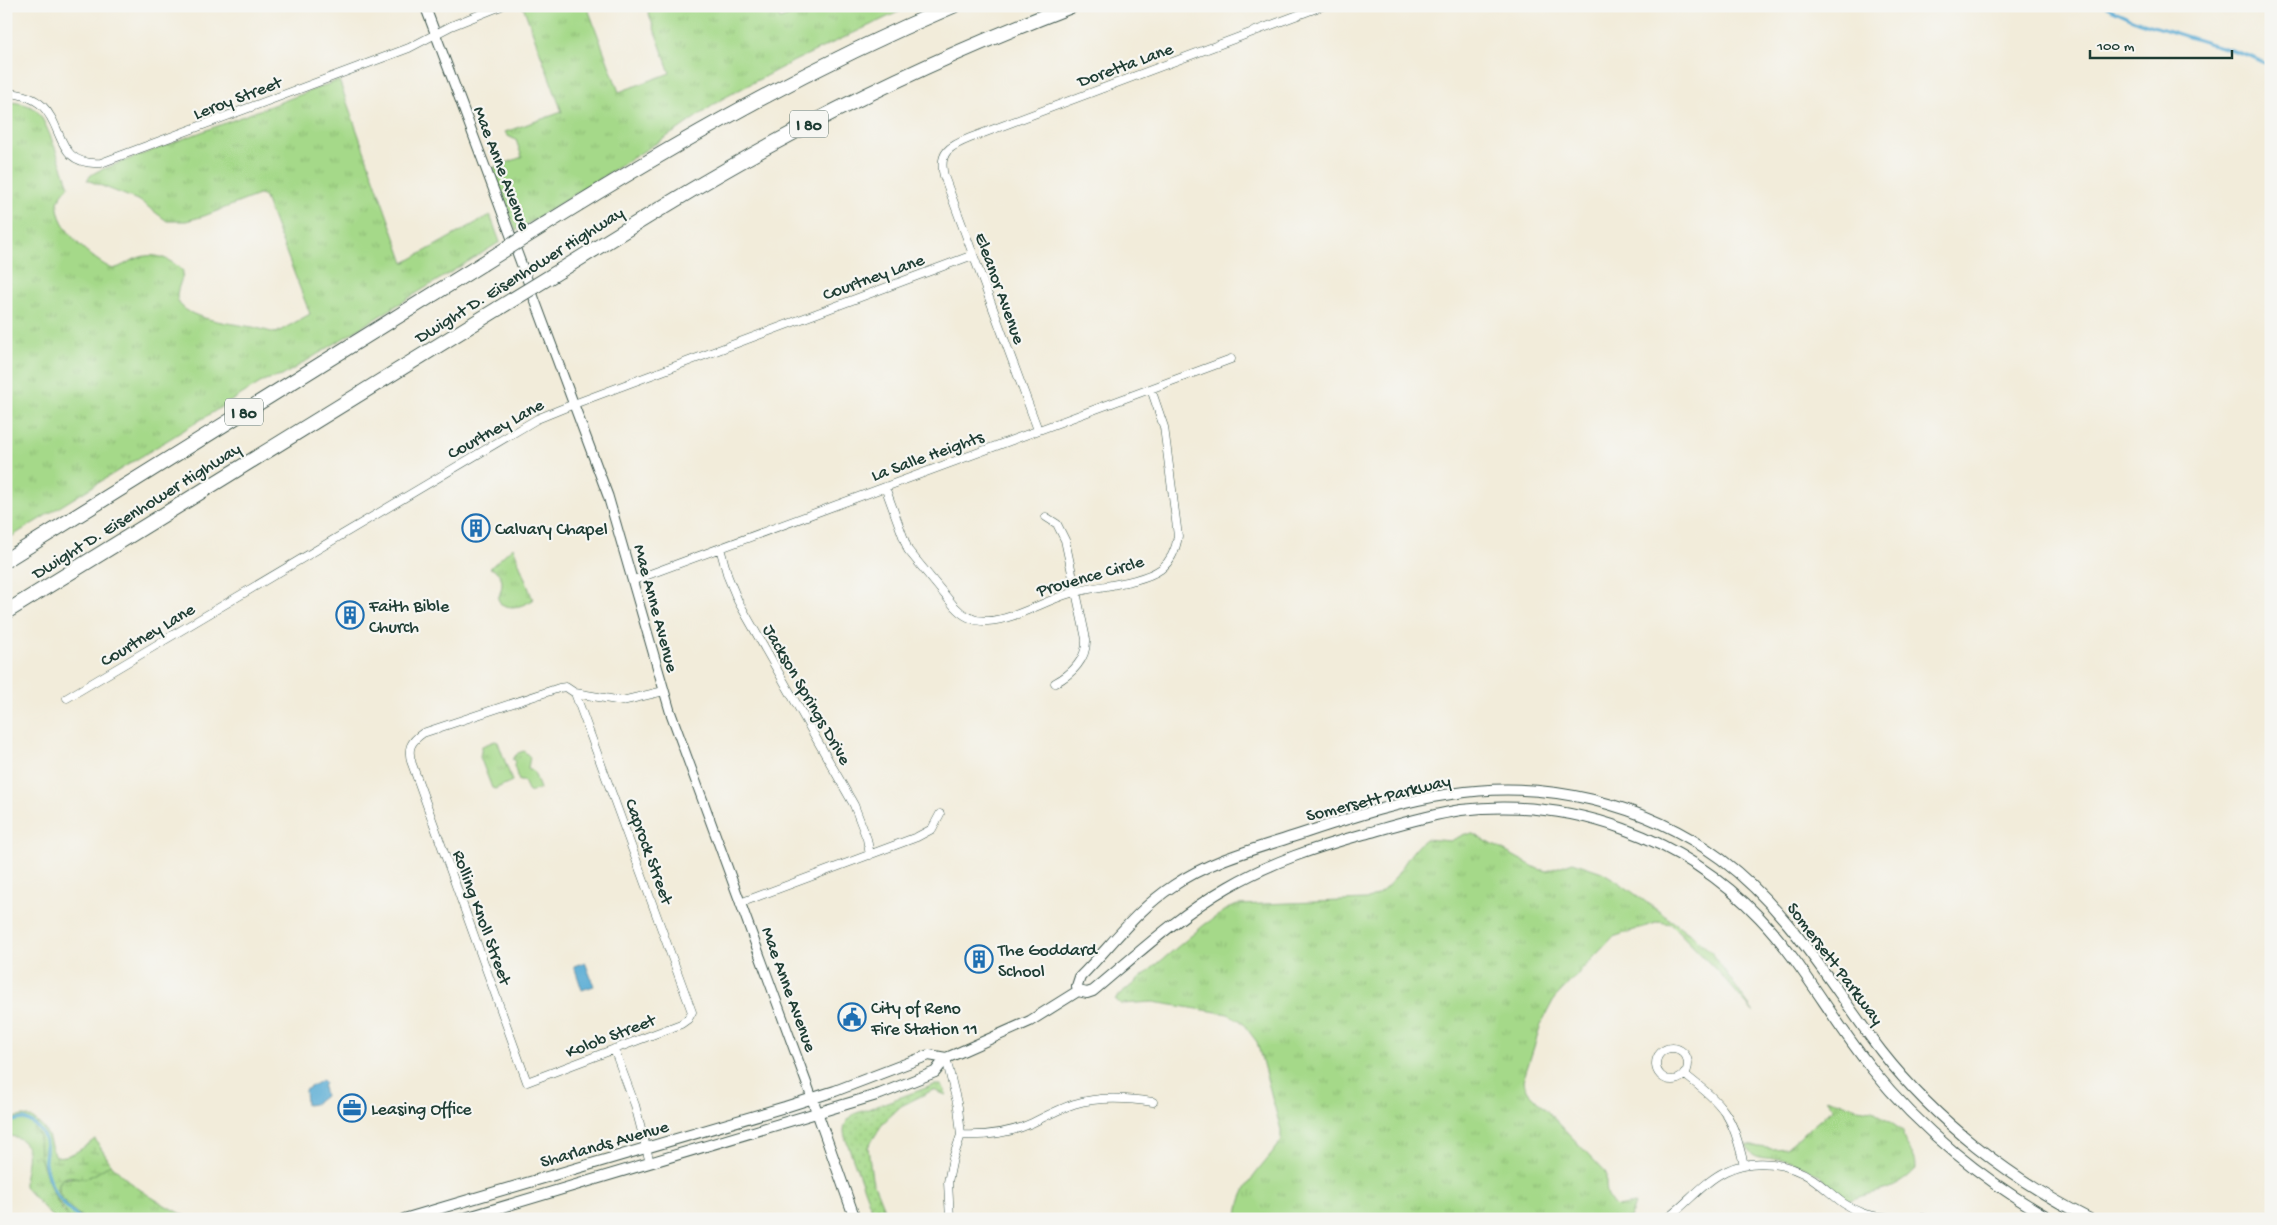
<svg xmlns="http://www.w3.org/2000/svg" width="2277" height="1225" font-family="'Gochi Hand',sans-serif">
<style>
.grass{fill:url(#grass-tufts);stroke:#628b5e}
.wetland{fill:url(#wetland-marsh);stroke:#628b5e}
.garden{fill:url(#garden-dots);stroke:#628b5e}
.water{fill:#59acd4;stroke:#3c7484}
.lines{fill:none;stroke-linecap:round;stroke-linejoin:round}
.stream{stroke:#59acd4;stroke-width:3}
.minor-casing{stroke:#3f574d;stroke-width:9}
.tertiary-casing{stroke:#3f574d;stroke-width:11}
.secondary-casing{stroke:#3f574d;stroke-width:12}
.motorway-casing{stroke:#3f574d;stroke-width:16}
.minor{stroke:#fff;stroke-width:8}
.tertiary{stroke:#fff;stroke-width:9}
.secondary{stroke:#fff;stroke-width:10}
.motorway{stroke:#fff;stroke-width:14}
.motorway-bridge-casing{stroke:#3f574d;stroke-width:16;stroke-linecap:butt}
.motorway-bridge{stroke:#fff;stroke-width:14}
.labels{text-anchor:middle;stroke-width:4.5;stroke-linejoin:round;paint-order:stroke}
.shield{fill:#f6f6f2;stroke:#60746d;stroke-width:1}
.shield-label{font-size:16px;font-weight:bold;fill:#1f3d34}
.street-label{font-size:18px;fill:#1f3d34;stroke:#f6f6f2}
.poi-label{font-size:18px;fill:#1f3d34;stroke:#f6f6f2;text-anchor:start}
</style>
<defs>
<pattern id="grass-tufts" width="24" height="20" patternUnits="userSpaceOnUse" patternTransform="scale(1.25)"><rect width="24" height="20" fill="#a5d989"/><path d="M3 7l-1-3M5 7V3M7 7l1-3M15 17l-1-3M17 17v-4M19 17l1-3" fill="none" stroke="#8ebb77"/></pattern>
<pattern id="wetland-marsh" width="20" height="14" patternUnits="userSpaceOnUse" patternTransform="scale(1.25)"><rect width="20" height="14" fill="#a5d989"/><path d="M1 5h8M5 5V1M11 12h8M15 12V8" fill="none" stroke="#8ebb77"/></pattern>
<pattern id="garden-dots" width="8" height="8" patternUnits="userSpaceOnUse" patternTransform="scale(1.25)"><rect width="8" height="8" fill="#a5d989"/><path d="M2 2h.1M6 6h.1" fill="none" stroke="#8ebb77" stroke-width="1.8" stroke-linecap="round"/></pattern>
</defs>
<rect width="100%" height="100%" fill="#f6f6f2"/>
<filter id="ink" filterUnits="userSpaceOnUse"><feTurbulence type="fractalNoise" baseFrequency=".02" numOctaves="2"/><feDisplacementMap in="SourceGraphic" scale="10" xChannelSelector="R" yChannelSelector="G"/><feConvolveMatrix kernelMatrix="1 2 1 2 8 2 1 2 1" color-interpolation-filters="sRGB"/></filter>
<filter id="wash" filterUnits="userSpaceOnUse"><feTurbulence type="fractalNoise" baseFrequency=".0096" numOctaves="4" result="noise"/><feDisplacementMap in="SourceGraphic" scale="20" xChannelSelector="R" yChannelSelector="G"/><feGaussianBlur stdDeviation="1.12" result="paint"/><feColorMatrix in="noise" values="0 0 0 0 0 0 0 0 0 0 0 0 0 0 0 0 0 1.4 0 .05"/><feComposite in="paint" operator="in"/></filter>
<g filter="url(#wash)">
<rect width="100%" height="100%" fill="#f2ecda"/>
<path class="grass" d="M523 6H587L619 92 670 73 646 6H775L780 19 813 6H911L792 62 722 99 679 129 516 231 493 168 522 157 516 140 508 136 505 132 562 112Z
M339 80 404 263 490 215 500 242 282 376 265 380 6 540V102C16 102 29 104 36 110 47 120 63 171 69 186 65 191 59 197 58 203 55 227 93 261 113 269 122 267 127 262 135 259 154 251 169 258 183 271 183 281 174 292 178 301 186 319 229 323 246 326 256 327 266 331 276 333L310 314 265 198 261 194 204 216 186 221H167L140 201 87 180 91 175 98 171Z
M513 547 533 600C522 606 513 610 501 604L498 599C503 586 506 574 490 568Z
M495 741 498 742 512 781 495 789 492 788 480 757 482 746Z
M524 751 530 757 528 768 534 772 540 789 529 792 524 781H519L514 766 515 760 512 759 518 753Z
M1465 834H1473L1538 869 1547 871 1573 862 1602 872 1617 881 1697 939 1713 954 1754 1013 1723 977 1671 924 1659 922 1613 937 1554 999 1542 1022 1523 1081 1528 1091 1606 1173C1606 1187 1605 1197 1616 1207L1635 1204 1630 1219H1238C1238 1188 1261 1169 1278 1146L1281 1139V1130L1257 1042 1241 1021 1228 1014 1217 1012 1153 1002 1121 1004 1115 999 1204 925 1229 908 1238 905 1366 900C1401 886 1399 860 1425 839L1450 841Z
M1826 1098 1857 1108 1872 1110 1903 1131C1902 1148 1917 1151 1916 1169 1894 1192 1877 1191 1849 1200 1838 1194 1829 1184 1819 1175 1811 1169 1800 1165 1791 1161 1776 1156 1752 1163 1746 1145L1773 1149 1786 1148 1834 1108Z
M24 1116 32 1118 38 1123 34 1129 39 1135 40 1157 52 1191 62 1210 71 1219H54L24 1186C24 1166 39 1136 6 1136V1119Z
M111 1164C133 1189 161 1203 190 1219H84L63 1202 59 1191V1184L62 1179 93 1175Z"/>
<path class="wetland" d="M38 1123C52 1134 47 1143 56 1156 70 1159 84 1147 95 1139L111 1164C104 1168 94 1176 86 1178 79 1179 69 1174 63 1179 46 1190 76 1213 84 1219L69 1218 52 1191 40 1157 39 1135 34 1129Z"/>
<path class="garden" d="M934 1085H941L945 1090 946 1095 933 1090 901 1106 883 1123 868 1147 872 1179 888 1219H875L845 1137C842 1127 846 1121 854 1114Z"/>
<path class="water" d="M585 962 594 986 582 990 574 966Z
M322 1080 325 1083 323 1087 325 1096 315 1104 306 1105 305 1090Z"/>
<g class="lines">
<path class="stream" d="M1596 6 1614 12 1623 10 1626 6
M2104 6 2137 21 2250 56 2271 66
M6 1122 24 1119C35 1123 45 1133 46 1145 47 1151 44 1158 45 1164 49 1188 61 1204 80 1219"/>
</g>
</g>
<g filter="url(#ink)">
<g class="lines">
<g class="minor-casing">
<path id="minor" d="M6 93C77 96 40 167 101 163L409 48 451 26 501 6
M1038 430 944 176C938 152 950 146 970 138L1322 6
M885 487 908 550 954 606C963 616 974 622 988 621 1010 621 1045 601 1068 594 1093 586 1140 584 1161 569 1171 561 1176 549 1178 536L1164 427 1151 389
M1046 517 1057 524 1065 540 1086 639C1087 659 1072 674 1055 683
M720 548 728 577 738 601 854 805 867 839 870 855
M634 580 1231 359
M575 693 692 1012 688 1019 681 1024 527 1082 412 764C407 749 410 742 423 733L559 688 566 687 575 693 622 701 664 691
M67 698 537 419 574 404 973 255
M740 903 917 837 932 829 940 814
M1656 1064a16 16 0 1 1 32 0a16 16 0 1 1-32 0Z
M614 1049 635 1105 650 1163
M946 1058 958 1107 961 1135 953 1158 948 1182 950 1219
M1684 1074C1725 1106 1732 1114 1744 1165
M961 1135C986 1136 1009 1134 1032 1123 1046 1116 1059 1109 1074 1104 1100 1096 1127 1098 1153 1102
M1666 1219C1687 1204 1703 1182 1726 1171 1753 1158 1788 1162 1813 1179 1830 1191 1842 1206 1862 1213 1885 1221 1911 1216 1934 1219"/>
</g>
<g class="tertiary-casing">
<path id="tertiary" d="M425 6 608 496 670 711 812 1098"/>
</g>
<g class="secondary-casing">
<path id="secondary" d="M1078 991 1077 986 1080 977C1111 946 1136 910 1173 886 1211 860 1255 849 1298 835 1347 819 1400 801 1451 794 1545 779 1645 803 1721 859 1790 911 1830 984 1881 1051 1936 1121 2010 1179 2090 1219
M1078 991 1087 993 1093 991C1136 955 1179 915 1228 887 1271 862 1317 847 1364 834 1396 825 1429 815 1461 810 1572 797 1683 837 1760 918 1803 963 1832 1020 1872 1069 1920 1129 1984 1181 2051 1219
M812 1098 855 1219
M404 1219 785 1107 835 1091 929 1055 946 1058 958 1053 1030 1021 1078 991
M462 1219 880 1094 935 1072 946 1058"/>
</g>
<g class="motorway-casing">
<path id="motorway" d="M544 225C679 141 807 68 953 6
M561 270C632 226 702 182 776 142 871 90 970 45 1071 6
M6 560 482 264
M6 612 499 308"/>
</g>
<use href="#minor" class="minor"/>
<use href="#tertiary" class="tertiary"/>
<use href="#secondary" class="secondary"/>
<use href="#motorway" class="motorway"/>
<g class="motorway-bridge-casing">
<path id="motorway-bridge" d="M482 264 544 225
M499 308 561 270"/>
</g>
<use href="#motorway-bridge" class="motorway-bridge"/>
</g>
</g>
<defs>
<g id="building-ring" transform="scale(1.4375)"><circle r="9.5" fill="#f6f6f2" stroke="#1f6fb2" stroke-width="1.5"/><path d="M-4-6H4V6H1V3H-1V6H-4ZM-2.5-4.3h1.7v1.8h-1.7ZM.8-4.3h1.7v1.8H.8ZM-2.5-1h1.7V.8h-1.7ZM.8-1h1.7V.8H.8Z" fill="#1f6fb2"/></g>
<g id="civic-ring" transform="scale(1.4375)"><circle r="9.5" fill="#f6f6f2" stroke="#1f6fb2" stroke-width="1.5"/><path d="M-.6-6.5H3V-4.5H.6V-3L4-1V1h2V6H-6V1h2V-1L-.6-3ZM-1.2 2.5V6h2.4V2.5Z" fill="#1f6fb2"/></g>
<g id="office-ring" transform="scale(1.4375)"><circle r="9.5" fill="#f6f6f2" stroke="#1f6fb2" stroke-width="1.5"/><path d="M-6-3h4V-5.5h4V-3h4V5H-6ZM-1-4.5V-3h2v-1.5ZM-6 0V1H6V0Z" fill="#1f6fb2"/></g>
</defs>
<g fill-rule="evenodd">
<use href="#building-ring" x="476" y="528"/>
<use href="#building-ring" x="350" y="615"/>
<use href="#building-ring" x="979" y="959"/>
<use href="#civic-ring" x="852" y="1017"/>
<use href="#office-ring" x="352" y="1108"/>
</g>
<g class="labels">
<g class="shield">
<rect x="790" y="110.5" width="38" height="27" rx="4"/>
<rect x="225" y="398.5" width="38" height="27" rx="4"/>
</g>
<g class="shield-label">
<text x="809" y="130">I 80</text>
<text x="244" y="418">I 80</text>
</g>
<g class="street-label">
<text transform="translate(1125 64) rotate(-20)" y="6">Doretta Lane</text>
<text transform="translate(237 97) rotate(-21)" y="6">Leroy Street</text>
<text transform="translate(503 168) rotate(69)" y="6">Mae Anne Avenue</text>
<text transform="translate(519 274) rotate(-32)" y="6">Dwight D. Eisenhower Highway</text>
<text transform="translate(873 276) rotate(-20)" y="6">Courtney Lane</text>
<text transform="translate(1001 288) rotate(70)" y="6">Eleanor Avenue</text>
<text transform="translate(495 428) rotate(-29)" y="6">Courtney Lane</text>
<text transform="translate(927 455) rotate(-20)" y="6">La Salle Heights</text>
<text transform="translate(136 510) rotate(-32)" y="6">Dwight D. Eisenhower Highway</text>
<text transform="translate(1090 575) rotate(-16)" y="6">Provence Circle</text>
<text transform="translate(657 608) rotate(75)" y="6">Mae Anne Avenue</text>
<text transform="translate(147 634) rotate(-31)" y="6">Courtney Lane</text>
<text transform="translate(808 694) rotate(60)" y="6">Jackson Springs Drive</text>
<text transform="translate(1378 797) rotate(-14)" y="6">Somersett Parkway</text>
<text transform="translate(650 851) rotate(70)" y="6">Caprock Street</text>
<text transform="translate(483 917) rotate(70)" y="6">Rolling Knoll Street</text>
<text transform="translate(1836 963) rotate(53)" y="6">Somersett Parkway</text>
<text transform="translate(790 989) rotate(70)" y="6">Mae Anne Avenue</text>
<text transform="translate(610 1035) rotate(-21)" y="6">Kolob Street</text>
<text transform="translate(604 1143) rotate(-16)" y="6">Sharlands Avenue</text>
</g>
<g class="poi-label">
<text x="495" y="534">Calvary Chapel</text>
<text x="369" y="611">Faith Bible<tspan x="369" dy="21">Church</tspan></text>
<text x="998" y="955">The Goddard<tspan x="998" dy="21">School</tspan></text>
<text x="871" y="1013">City of Reno<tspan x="871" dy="21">Fire Station 11</tspan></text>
<text x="371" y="1114">Leasing Office</text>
</g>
</g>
<rect width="2277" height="1225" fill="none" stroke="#f6f6f2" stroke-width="25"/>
<path d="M2090 50v8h142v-8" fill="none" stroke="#1f3d34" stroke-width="2.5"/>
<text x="2097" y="50" font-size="15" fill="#1f3d34" stroke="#f6f6f2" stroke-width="4" paint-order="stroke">100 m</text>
</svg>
